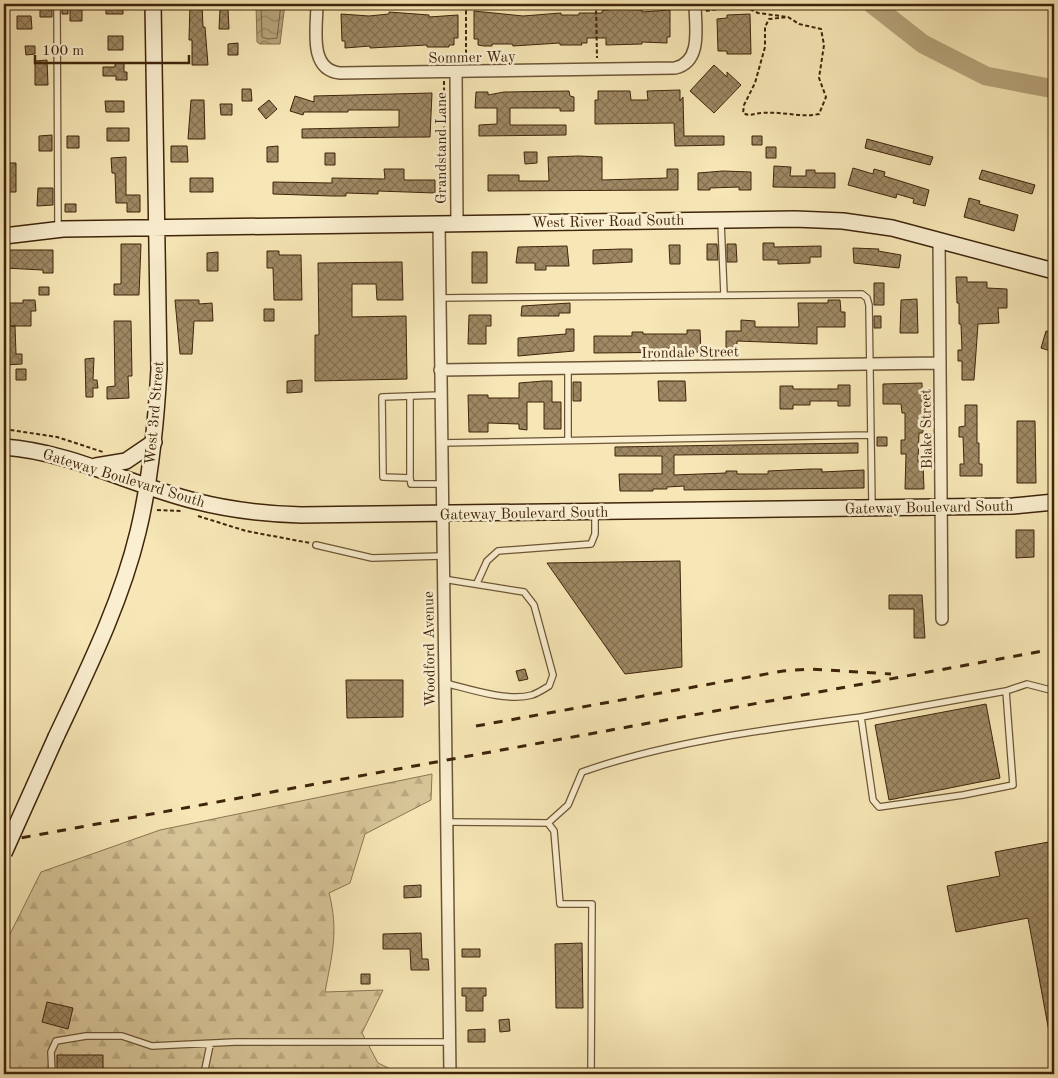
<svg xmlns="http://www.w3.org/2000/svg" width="1058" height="1078" font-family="'Old Standard TT',serif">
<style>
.forest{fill:url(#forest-firs);stroke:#8c7552}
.water{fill:url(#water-waves);stroke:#88714f}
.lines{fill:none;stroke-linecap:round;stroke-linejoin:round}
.shore{stroke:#7c6444;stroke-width:1}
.river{stroke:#b8a57c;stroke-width:19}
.building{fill:url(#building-cross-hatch);stroke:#3f240b}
.lane-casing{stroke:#6d5536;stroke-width:8}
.street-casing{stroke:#6d5536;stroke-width:14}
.secondary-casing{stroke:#3f240b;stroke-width:18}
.path{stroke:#3f240b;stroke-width:2;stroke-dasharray:4 2.5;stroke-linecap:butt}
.lane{stroke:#faefd0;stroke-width:5.5}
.street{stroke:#faefd0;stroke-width:11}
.secondary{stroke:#faefd0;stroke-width:15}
.rail{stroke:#3f240b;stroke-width:3;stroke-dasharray:9 9;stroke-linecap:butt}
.secondary-bridge-casing{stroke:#3f240b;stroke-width:18;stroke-linecap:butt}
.secondary-bridge{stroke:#faefd0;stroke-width:15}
.labels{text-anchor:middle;stroke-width:5;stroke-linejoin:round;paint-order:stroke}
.street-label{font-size:15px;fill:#3f240b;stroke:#faefd0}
</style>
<defs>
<pattern id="forest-firs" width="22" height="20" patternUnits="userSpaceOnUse" patternTransform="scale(1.25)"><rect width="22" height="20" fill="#d8c699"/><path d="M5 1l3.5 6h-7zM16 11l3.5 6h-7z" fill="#baaa82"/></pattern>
<pattern id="water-waves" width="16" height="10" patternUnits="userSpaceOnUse" patternTransform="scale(1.25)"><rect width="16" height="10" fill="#b8a57c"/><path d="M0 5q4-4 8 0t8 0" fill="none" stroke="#978664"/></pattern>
<pattern id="building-cross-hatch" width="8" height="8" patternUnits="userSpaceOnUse" patternTransform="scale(1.25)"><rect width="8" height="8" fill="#9f8964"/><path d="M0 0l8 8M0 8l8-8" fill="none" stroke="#837051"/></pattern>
</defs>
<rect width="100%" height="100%" fill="#f7e7b6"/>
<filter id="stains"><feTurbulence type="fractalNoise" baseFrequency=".004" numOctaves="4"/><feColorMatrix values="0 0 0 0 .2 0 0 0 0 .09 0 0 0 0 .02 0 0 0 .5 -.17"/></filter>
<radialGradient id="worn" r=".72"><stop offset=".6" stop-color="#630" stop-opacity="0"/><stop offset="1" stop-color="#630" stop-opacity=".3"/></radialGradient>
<path class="forest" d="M432 774 431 800 365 834 350 883 329 893C339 932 332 954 325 992L383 990 362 1033 378 1063 401 1074H4V946L41 872 160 830Z"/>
<path class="water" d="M256 4H285L280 44H260L257 42Z"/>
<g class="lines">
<path class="shore" d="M261 4 262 37 268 39 277 38 281 4"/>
<path class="river" d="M872 4 923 44 986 76 1054 89"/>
</g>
<path class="building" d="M106 4H123V14H106Z
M190 4H202L203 27H205L208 65H192V40H189Z
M62 5H68V14H62Z
M40 6H52V17H40Z
M70 8 82 9V21H70Z
M220 9H228L229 29H219Z
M612 9 642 10V12L670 10V37H667V43L642 42V44L606 45V38H587V43H581L582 45H560V43L513 46 512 44H492V46H484L478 45V39H474V11L523 16 561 13V15H579V13H602V11Z
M389 12 429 15V17L458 15V38H454V45H449V47H427V45L370 48V46L345 48V41H342L341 14 369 16 389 14Z
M750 14 751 54H727V51H718L717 19 727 18V15Z
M17 16H31L32 29H17Z
M108 36H123V50H108Z
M238 43V55H228V44Z
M25 46H35V54L26 55Z
M47 60 48 85H35V61Z
M115 63H124V72H127V80H116V76H103V67H115Z
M714 65 727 77V72L741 85 714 113 690 91Z
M242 89H251L252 101H242Z
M680 90V101L683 97 684 136H724V145L675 146 674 123 595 124V100H598V91H630L631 100H648L647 91Z
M569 91 570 96 574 97V111H560V108H510V125H566V135L479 136V125L497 124V108H475L476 92H488V95L504 92Z
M432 93 430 137 302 138V129L399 127V110H348V112H304L303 115 290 111 295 96 314 102V96Z
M191 100H204L205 139H188Z
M269 100 277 109 266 119 258 109Z
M105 101H124V112H106Z
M220 104H232V115H221Z
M107 128H129V141H107Z
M52 135V151H39V136Z
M67 136H79V148H67Z
M752 136H762V145H752Z
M867 139 933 157 930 165 865 148Z
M171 146H187L188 162H171Z
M278 146V162H267V147Z
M766 147H776V158H766Z
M524 152H537V163L525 164Z
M325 153H335V165H325Z
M579 156 602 157V180L667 178V169H678V190L488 191V175H519V181H549L548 157Z
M126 157V195H140V212H127V203H116L115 173H112L111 158Z
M4 163H16V192H4Z
M774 166 791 167 790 176H806V170H815V173H835V188L773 187Z
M853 168 873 174 874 169 885 172 884 176 929 190 925 206 913 203 914 199 897 194 896 198 848 185Z
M384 169H404V180H435V193L378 191V194L346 193V196H332L273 194V182L332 183V178L385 179Z
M982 170 1035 185 1032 194 979 179Z
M723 171 751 172V190H739V187L710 188V190H698V173Z
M190 178H213V192H190Z
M38 188H53V205L37 206Z
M969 198 980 201 979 204 1018 215 1014 231 964 217Z
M65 204H76V212H65Z
M763 243H774V247L821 246V257H810V263L778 264V260H763Z
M121 244H141L139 295H114V284H121Z
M707 244H717L718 260H707Z
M727 244H736L737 262H727Z
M669 245H680V264H670Z
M567 246 569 266H546V270H535V263H516L518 247Z
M853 248 879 249 878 251 901 255 899 268 854 263Z
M621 249H632V262L593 264V250Z
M8 250H53V273H43V270L4 268V254H8Z
M267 251H279V255H301L302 300H274L273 268H267Z
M218 252V271H207V253Z
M472 252H487V283H472Z
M402 262 403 300H377L376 284H352V317L406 316 407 379 315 381V335H319L318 263Z
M956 277H967V282H987V288L1007 289V308H998L999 323 978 324 974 380H962V361H958V350H962L961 324H959V303H957Z
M874 283H884V305H874Z
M39 287H49V295H39Z
M917 299 918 333H900L901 300Z
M23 300H35L36 311H31V326H10V303H23Z
M175 300H199V304L212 303 213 321H194L192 354H180Z
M828 300H840L841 312H845V327H817V344L737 341V352L726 351V331H741V320L755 321V327H799L798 303H828Z
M570 303V313H559V316H521L522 306Z
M264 309H274V321H264Z
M469 315H491V326H486V344H468Z
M874 316H881V328H874Z
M114 321H131L132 376H128L129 398 107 399V387L115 386Z
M5 326H15L16 354H22V364L4 365Z
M566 329H574V351L518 356V338L566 334Z
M687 330H700L701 352 594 353V336H632V332H643V334H687Z
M1046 331 1054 333V352L1041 348Z
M94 358 93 380H97L98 388H93V397H86L85 359Z
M16 369H26V380H16Z
M302 380V392L287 393V381Z
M544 381H552V402H561V429H544V402H527V430L519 429V424L488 423V432H469L468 395H488V398H519V383Z
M658 381H685L686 401H659Z
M573 382H581V401H573Z
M922 383 923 433H919L918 462H923L924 489H905L906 454H901V440H905V413H902L901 404H883V384Z
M838 385H850V406H838V401H810V405H793V409H780V386H793V389H838Z
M965 405H977V443H979V464H982V476H960V464H964L963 437H959V427L965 426Z
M1017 421H1035L1036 483H1017Z
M877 437H887V446H877Z
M858 443V453L674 455V475L726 473V471H737V474H768V471L810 469H822V472L864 470V488L684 490V486L667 487V489H653V491H620L619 474H662V456H615V447Z
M1016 530H1034V557L1016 558Z
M680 561 682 667 625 674 547 563Z
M889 595H922L925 638H914V609H889Z
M525 669 528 679 519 681 516 671Z
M346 680H403V717L347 718Z
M986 704 1000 778 889 800 875 725Z
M1054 841V1036L1050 1037 1028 918 956 932 947 886 1000 876 995 852Z
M421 885V897L404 898V886Z
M421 933 422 959H428L429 970H411L410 949H383V934Z
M582 943 583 1008H556L555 944Z
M462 949H480V957H462Z
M361 974H370V984H361Z
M462 988H486V996H483V1011H466V996H462Z
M47 1002 73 1008 68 1029 42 1022Z
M509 1019 510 1031 500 1032 499 1020Z
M485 1029V1042H468V1030Z
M57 1055H103V1074H57Z"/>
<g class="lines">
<g class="lane-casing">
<path id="lane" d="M57 4 58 229
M721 222 724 294
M439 298 862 294 867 298 869 305 872 506
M568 368V440
M441 395 382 397 383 477 410 478 411 484H442
M410 396V478
M441 443 870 435
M316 545 372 558 442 556
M443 579 524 592 534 605 553 675 549 686C544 689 538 693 532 695 508 702 469 689 445 683
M477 583 487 561 498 551 591 544 595 534V512
M861 717 1006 691
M447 822 548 823 568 805 582 772C670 741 769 729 861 717L873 800 879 807 963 795 1013 785 1006 691 1027 684 1054 691
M548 823 554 831 560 904H592L591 1074
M52 1074 51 1052 56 1041 86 1036H122L152 1046 235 1042H449
M204 1074 210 1045"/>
</g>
<g class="street-casing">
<path id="street" d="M317 4C317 27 308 70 340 73L675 68C703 62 695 25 695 4
M456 72 457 223
M439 223 450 1074
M939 239 942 619
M440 370 940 363"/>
</g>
<g class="secondary-casing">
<path id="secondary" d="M4 236 63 229 795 219 843 221 892 228 1054 271
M4 447C72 452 130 485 195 501 230 510 265 514 301 515L1013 506 1054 502
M96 466 126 461 154 442
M56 737C87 671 121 603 138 532 151 478 156 424 159 369L153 4"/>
</g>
<path class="path" d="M428 4H446
M466 4V62
M486 4 522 8 570 4
M596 4 597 58
M611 4 633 6 654 4
M328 5 339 4
M336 5 361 9 399 4
M706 11 741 5 758 13 788 17 799 24 821 29 824 45 819 78 826 97 819 114C800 118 782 111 762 113 754 113 751 117 743 113L744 105 755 83 765 47V27L769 19 788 17
M444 81 445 196
M4 429 57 437 103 452
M157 510 182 511
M198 516 246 531 310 543"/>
<use href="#lane" class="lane"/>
<use href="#street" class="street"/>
<use href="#secondary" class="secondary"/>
<path class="rail" d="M476 726 783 671 810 669 891 674
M4 841 1054 649"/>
<g class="secondary-bridge-casing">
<path id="secondary-bridge" d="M4 853 56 737"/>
</g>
<use href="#secondary-bridge" class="secondary-bridge"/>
</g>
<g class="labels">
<g class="street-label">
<text transform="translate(472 57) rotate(-1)" y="5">Sommer Way</text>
<text transform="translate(441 148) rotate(-90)" y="5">Grandstand Lane</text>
<text transform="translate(608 221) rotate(-1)" y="5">West River Road South</text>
<text transform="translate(690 352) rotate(-1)" y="5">Irondale Street</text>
<text transform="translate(154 413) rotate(-85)" y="5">West 3rd Street</text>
<text transform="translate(926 429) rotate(-91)" y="5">Blake Street</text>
<text transform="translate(124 478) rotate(17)" y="5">Gateway Boulevard South</text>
<text transform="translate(929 507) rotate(-1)" y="5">Gateway Boulevard South</text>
<text transform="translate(524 513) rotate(-1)" y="5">Gateway Boulevard South</text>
<text transform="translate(429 649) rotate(-91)" y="5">Woodford Avenue</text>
</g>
</g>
<rect width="1058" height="1078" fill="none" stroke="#f7e7b6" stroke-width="20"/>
<rect x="5" y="5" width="1048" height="1068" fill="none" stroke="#3f240b" stroke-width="2.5"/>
<rect x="10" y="10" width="1038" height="1058" fill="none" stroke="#3f240b"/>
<path d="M35 55v8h154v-8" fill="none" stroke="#3f240b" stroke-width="2.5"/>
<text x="42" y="55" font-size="15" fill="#3f240b" stroke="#faefd0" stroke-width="4" paint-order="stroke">100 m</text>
<rect width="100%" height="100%" filter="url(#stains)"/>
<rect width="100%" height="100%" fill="url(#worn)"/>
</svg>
